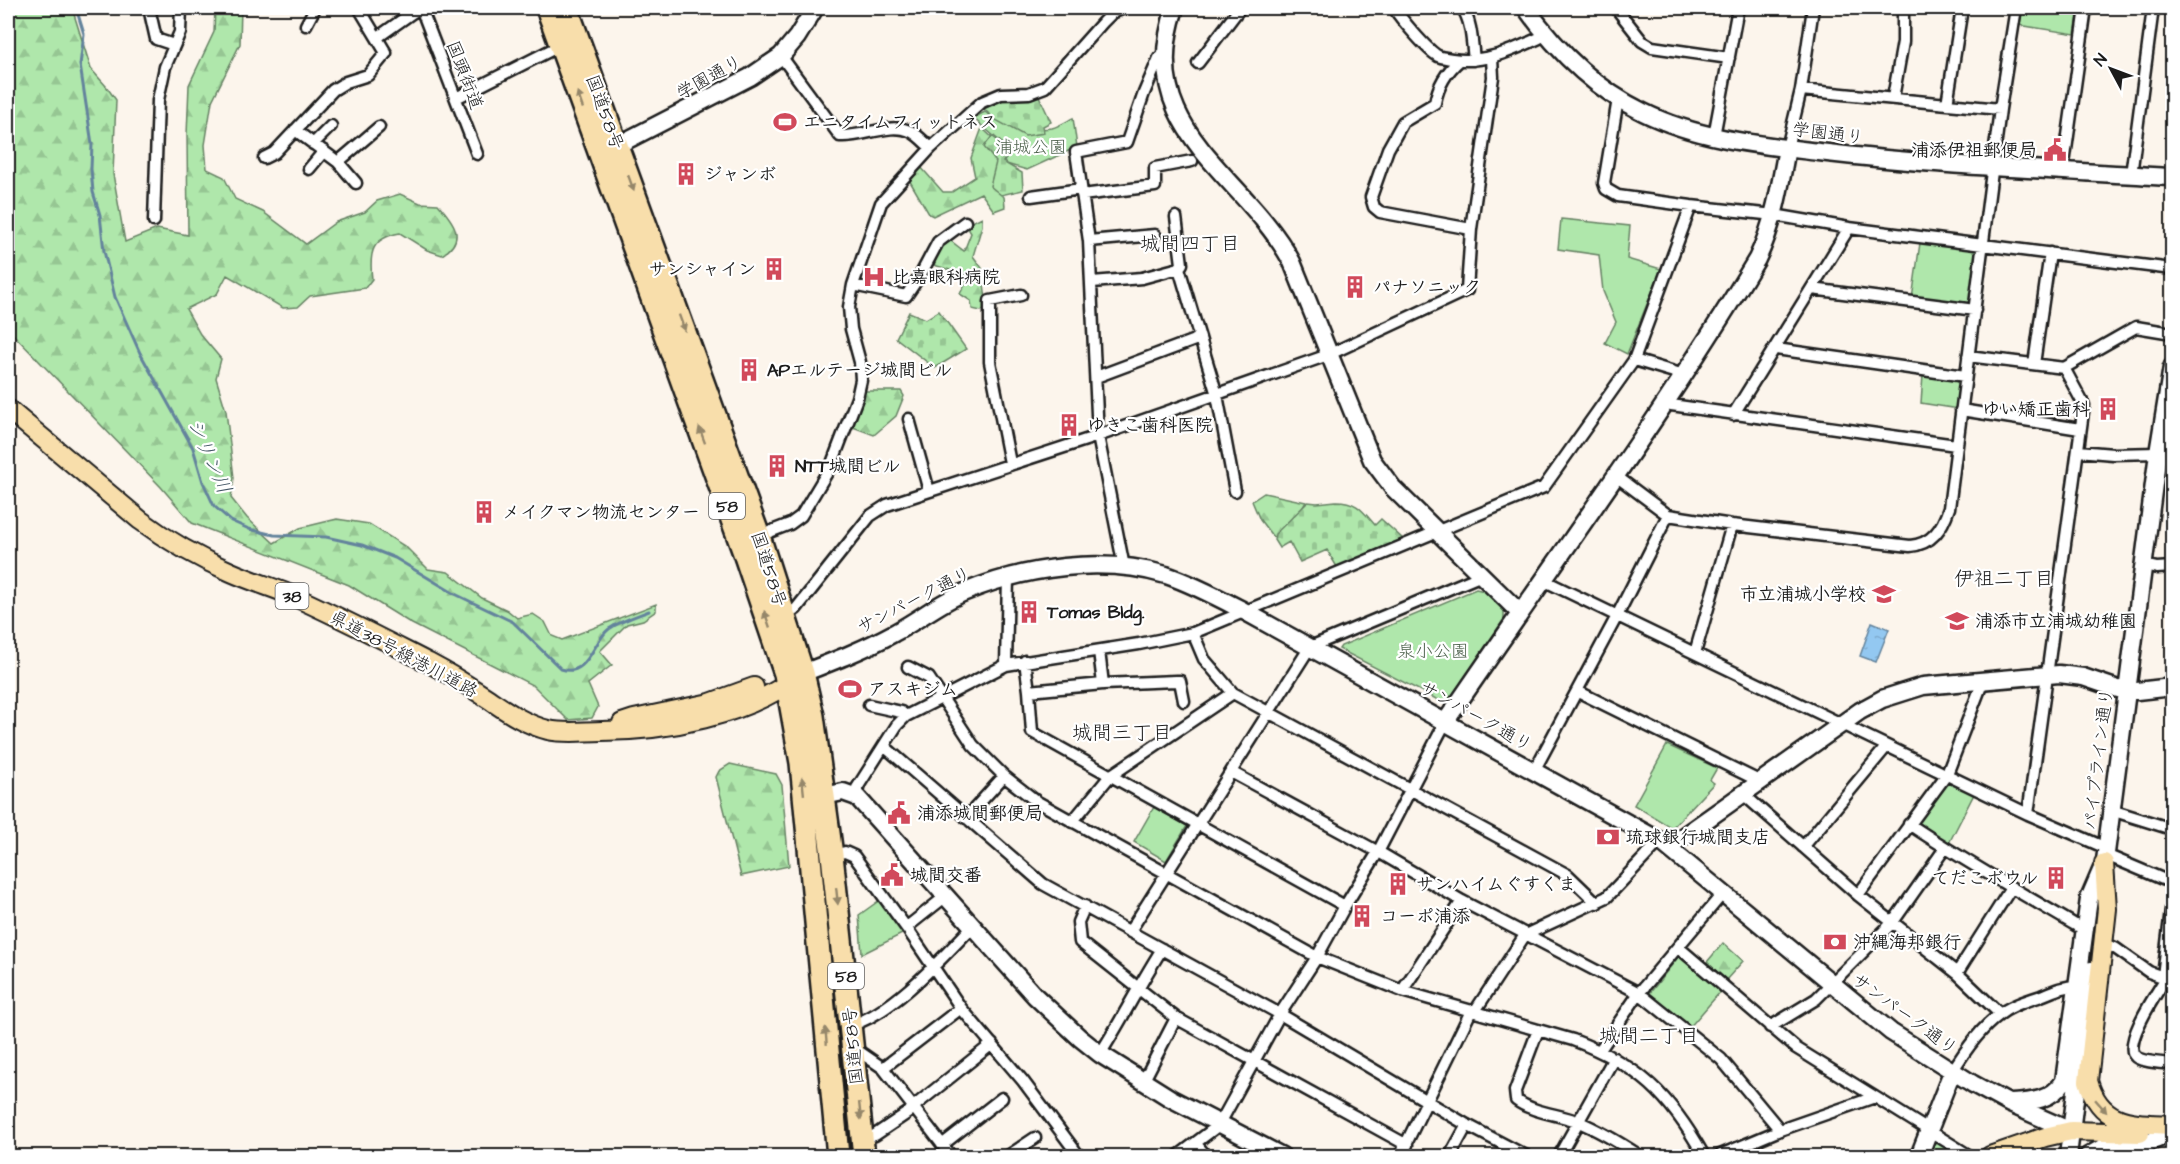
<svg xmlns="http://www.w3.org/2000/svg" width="2180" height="1164" font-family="'Architects Daughter','Klee One',sans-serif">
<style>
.green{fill:#afe7ab;stroke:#668264;stroke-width:1.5}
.forest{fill:url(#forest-firs);stroke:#668264;stroke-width:1.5}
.cemetery{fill:url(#cemetery-stones);stroke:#668264;stroke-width:1.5}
.water{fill:url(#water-ripples);stroke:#63839c;stroke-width:1.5}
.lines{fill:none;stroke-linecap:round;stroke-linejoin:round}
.stream{stroke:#63839c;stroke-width:3}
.street-casing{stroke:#1c1c1c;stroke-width:15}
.secondary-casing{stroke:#1c1c1c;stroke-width:21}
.primary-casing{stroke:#1c1c1c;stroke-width:22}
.highway-casing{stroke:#1c1c1c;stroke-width:26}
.street{stroke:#fff;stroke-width:10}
.secondary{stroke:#fff;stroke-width:16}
.primary{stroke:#f8deab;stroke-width:18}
.highway{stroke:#f8deab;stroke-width:21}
.oneway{fill:#95876b}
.labels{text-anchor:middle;stroke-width:4.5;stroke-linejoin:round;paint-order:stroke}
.shield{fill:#fff;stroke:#606060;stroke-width:1.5}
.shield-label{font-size:16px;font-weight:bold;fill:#1c1c1c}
.street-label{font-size:18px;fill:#1c1c1c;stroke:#fff}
.poi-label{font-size:18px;font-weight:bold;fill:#1c1c1c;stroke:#fff;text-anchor:start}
.park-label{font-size:18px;fill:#4f634e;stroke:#fff}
.neighbourhood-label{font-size:20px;fill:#1c1c1c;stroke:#fff}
.water-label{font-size:20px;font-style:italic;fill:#465867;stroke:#fff}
</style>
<defs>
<pattern id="forest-firs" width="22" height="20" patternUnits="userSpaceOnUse" patternTransform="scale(1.5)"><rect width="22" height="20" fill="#afe7ab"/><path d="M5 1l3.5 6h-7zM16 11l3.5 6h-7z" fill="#96c693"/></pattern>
<pattern id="cemetery-stones" width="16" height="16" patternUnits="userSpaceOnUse" patternTransform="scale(1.5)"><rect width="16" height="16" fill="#afe7ab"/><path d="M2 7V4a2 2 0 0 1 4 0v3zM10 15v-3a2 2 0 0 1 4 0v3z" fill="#96c693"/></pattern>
<pattern id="water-ripples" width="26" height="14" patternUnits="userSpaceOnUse" patternTransform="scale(1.5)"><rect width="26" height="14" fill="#93c8f1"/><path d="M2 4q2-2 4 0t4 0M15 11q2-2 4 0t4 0" fill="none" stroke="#7eabce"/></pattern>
</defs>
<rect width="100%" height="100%" fill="#fcf5ec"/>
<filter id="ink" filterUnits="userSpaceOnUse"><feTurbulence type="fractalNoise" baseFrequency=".0167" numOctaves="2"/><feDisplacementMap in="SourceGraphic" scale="12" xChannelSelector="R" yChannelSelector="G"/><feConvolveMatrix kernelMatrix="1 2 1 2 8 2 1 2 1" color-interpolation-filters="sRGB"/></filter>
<g filter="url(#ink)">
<path class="green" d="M2021 8H2079L2075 34 2018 25Z
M985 112C998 124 1033 131 1052 128 1059 126 1067 121 1073 118L1077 147 1027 170 1003 163 1011 151 973 118Z
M1561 219 1630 226 1627 259 1661 269 1627 354 1605 343 1616 322 1603 291 1599 255 1558 249Z
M1920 243 1975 249 1979 254 1972 302 1967 306 1912 299Z
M1923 375 1955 380 1961 386 1958 409 1921 403Z
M1476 589 1484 591 1504 610V619L1449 700 1440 701 1339 649 1341 646Z
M1667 745 1717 768 1710 780 1714 783 1672 828 1634 805Z
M1951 783 1974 794 1947 847 1920 828 1919 822 1945 786Z
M1154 807 1187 826 1166 861 1134 842Z
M880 900 906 932 862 954 859 915Z
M1679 956 1721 991 1689 1028 1649 994Z
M1934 1140H1936L1960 1156H1928Z"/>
<path class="forest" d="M8 8H77L73 11 91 69 106 86 116 100 113 174 125 242 157 229 188 235 187 135 189 85 214 32 215 8H241L240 44 212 101 205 145 207 169 224 177 235 199 263 212 306 244 336 222 365 212 377 201 400 194 420 203 438 204C453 221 468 239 442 255L427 250 400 233C371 238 369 253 372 279L365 288 310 296 298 307 283 308 227 275 217 294 186 309 200 334 221 359 216 378 226 411 234 478 231 498 247 518 274 543 300 528 337 519 369 524 406 547 428 569 448 572 482 598 507 610 517 618 533 614 545 622 552 636 562 640 656 604V611L643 620 627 624 600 651 612 665 588 684 598 707 592 718 568 720 534 686 412 624 349 585 192 523 161 487 8 329Z
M982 128 998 143 994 185 1004 197 1005 207 994 211 981 193 933 216 929 214 908 178 920 166 943 192H952L975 177 971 158Z
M982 217V226L973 256 982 268 987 307 981 311 972 309 971 301 960 294 966 282V275L934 265 941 244 947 238 964 251 971 233 966 225Z
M865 391H901L904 396 896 416 874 435 853 427Z
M1264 493 1306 502 1288 532 1273 537 1260 520 1252 501Z
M730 764 776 774 782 785 789 866 741 876 716 777 719 771Z
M1723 943 1743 961 1726 980 1707 962Z"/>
<path class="cemetery" d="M1039 96 1051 122 1043 126 1044 133 1025 136 994 119 984 109 1006 97Z
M992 136 1010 151 1003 162 1022 173 1023 190 1001 195 990 186 996 162 984 147Z
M939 311 966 349 935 368 896 338 909 312 926 319Z
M1336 501C1357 501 1362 510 1375 525L1381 519 1403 539 1337 567 1327 550 1300 562 1289 542 1279 548 1274 540 1275 534 1308 502 1317 503Z"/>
<path class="water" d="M1872 622 1889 629 1876 662 1860 656Z"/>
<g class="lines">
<path class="stream" d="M76 8 84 34 80 65 92 144 91 169 93 192 100 215 104 251 115 297 140 353 193 448 203 482 214 506 231 521 249 529 274 535 326 537 362 545 395 558 455 594 513 622 561 669C588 678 593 641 609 629 620 621 636 616 649 611"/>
<g class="street-casing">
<path id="street" d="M149 8 156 39 174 45
M421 8 477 154
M1394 8C1401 19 1427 50 1438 56 1442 58 1448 58 1452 59 1487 64 1515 49 1546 35
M1462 8C1472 21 1472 44 1474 60
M1616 8 1642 41 1652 47 1729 58
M306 25 315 8
M378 37 419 8
M781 56 840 136C863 138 890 121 912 132 919 136 925 143 931 148
M1460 60C1446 72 1438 85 1435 103L1403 122 1388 149 1371 197 1374 207 1380 212 1471 229
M1198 63 1240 8
M1801 90 2000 109
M456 98 563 44
M1893 98 1903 42V8
M1618 99 1604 183 1606 189 1618 196 1691 206 1774 215 1849 228 2172 269
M1947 104 1962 8
M295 130 338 162 356 183
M1714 136 1738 8
M313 144 331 126
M1787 148 1801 90 1813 8
M264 158 274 153 333 90 346 82 368 75 386 53 359 8
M338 162 379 127
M309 169 324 151
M2063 171 2086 8
M2131 175 2153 8
M1082 195 1155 186V168L1192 161
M1031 196 1081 189
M1176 217 1182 264 1179 268 1217 395 1235 491
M154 221 158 100 165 67 180 32 181 8
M1089 241 1155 235
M1092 282 1142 278 1179 268
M853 285 906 296 921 274 938 242 965 222
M1812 289 1975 310
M1776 349 1965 376
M1968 356 2064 368 2136 327 2172 333
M1634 360 1684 375
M2034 364 2050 253
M1096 377 1200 338
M1664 404 1956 445
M1961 410 2080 429
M1733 415 1849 228
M909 419 929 491
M2078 451 2113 454 2158 453
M2158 456 2172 458
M1010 463 990 362V301L1021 295
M1616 476 1668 515 1732 525 1910 546C1932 544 1942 529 1949 508L2000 109 2016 8
M759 536 790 524 801 516 831 466 857 398 861 380 860 362 851 329 849 307 853 285 881 203 931 148 982 102 1001 94 1029 93 1045 87 1103 22 1112 13 1124 8
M2144 565 2157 568 2172 567
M1124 567 1098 436 1089 241 1076 152 1127 142 1144 93 1159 58 1166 54
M1543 580 2028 814 2106 848
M784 617 796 609 870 516 887 505 1098 436 1328 355 1467 290 1471 229 1493 77 1492 58
M1193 633 1204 659 1233 693 1568 875 1597 903
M1099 651 1103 684
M1695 653 1732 525
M1025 661 1029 691 1032 732 1345 906
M1006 665 1008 578
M908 667 929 678 973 745 1004 776 1036 801 1317 957 1402 991 1573 1040C1639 1065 1670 1095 1704 1156
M1029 691 1103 684 1176 681H1180L1184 701
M1577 691 1759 781
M869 705 901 712 906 716
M884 746 1043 884 1280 1014 1467 1125 1526 1156
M1534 771 1617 616 1668 515
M1231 772 1382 854 1462 901 1639 993 1721 1059 1780 1130
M1742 793 1858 895 1957 973 2000 1014
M857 797V788L897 725 906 716 1006 665 1139 644 1193 633 1544 487 1634 360 1691 206
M2111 810 2172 829
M2028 814 2084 405 2064 368
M966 818 1004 776
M1072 822 1110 776 1233 693
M1909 824C1964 861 2021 893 2077 926H2085
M1803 847 1887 746
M832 855 845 852 854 856 908 930 961 1008 1023 1081 1079 1156
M2106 855 2172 883
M1858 895 1947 774 1983 681
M1085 906 1078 922 1080 942 1176 1018 1407 1145
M907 927 946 896
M1130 931 1310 647 1482 575
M2103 943 2115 948 2149 972 2171 980
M1678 947 1796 1048 1970 1156
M1957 973 2011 888
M2163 976 2172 902
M2166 978C2158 991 2121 1045 2136 1057 2142 1062 2164 1063 2172 1064
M1402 991 1462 901
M851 1025C892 1014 943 957 973 926
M1770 1027 1816 999 1893 922 1945 848
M1538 1030 1515 1091 1516 1100C1533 1113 1559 1114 1579 1122 1601 1131 1620 1143 1640 1156
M854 1048 883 1068 951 1156
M1600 1050 1639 993 1724 892
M1100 1054C1122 1020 1140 983 1162 949
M883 1068 961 1008
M1952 1072C1964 1052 1980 1029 1999 1015 2011 1005 2027 1001 2041 996 2053 991 2064 986 2077 986
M1143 1082 1176 1018
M862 1139 875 1135 909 1112 912 1108 992 1044
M1196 1144 1206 1156
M942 1145 1002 1098
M1008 1156 1035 1138
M1178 1156 1219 1125 1280 1014 1317 957 1345 906 1378 852 1446 721
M1400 1156 1471 1011 1477 1008 1525 935 1607 897 1660 841
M1450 1156 1467 1125
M1559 1156 1614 1058
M1718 1156 1780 1130 1875 1097"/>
</g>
<g class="secondary-casing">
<path id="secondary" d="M1175 8C1133 131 1243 171 1292 262L1372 460 1393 488 1520 613
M1526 8C1557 51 1595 89 1643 112 1697 139 1760 145 1819 152 1937 166 2055 170 2172 177
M608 150 750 77 781 56 797 37 815 8
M803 673C834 661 865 649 894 633 919 620 940 602 965 592 1026 567 1102 556 1166 575 1193 584 1219 598 1244 611L1660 841 1891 1032 1973 1084 2010 1104 2071 1131
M1446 721C1550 568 1661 418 1757 259 1774 224 1780 186 1787 148
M824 796 843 792 857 797 1035 996 1080 1038 1100 1054 1170 1098 1282 1156
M1668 847 1860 711 1882 699 1923 686 2059 674 2083 677 2118 689 2137 691 2172 687
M2103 876 2158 453 2172 367
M2011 1103C2032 1102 2052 1100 2064 1081L2089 899 2104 864
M1919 1156 1952 1072
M2068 1156 2091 970
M2088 1156 2109 1144 2150 1142 2167 1135"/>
</g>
<g class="primary-casing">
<path id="primary" d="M8 409 140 520C168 541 198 558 231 572 249 580 268 586 286 593 334 614 382 639 429 663 448 673 466 684 484 696 504 709 523 724 548 730 566 734 584 731 602 731 665 731 746 716 797 677
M622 723 634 719 710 703 754 687
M2104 863 2107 909 2088 1081C2101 1126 2133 1123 2172 1125
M1990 1156 2045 1137 2071 1131 2140 1133"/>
</g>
<g class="highway-casing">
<path id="highway" d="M547 8 744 553 785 674 801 763 838 1156
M567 8 759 536 803 673 813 716 832 855 864 1156"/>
</g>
<use href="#street" class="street"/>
<use href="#secondary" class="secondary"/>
<use href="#primary" class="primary"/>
<use href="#highway" class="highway"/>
</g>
<defs><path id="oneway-solid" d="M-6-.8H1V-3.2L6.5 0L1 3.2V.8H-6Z" transform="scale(1.5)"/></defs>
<g class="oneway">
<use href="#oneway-solid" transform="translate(580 100) rotate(-109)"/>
<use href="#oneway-solid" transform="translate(631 183) rotate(70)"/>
<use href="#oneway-solid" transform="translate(682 323) rotate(70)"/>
<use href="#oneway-solid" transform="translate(702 435) rotate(-110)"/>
<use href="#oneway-solid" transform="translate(767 619) rotate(-109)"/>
<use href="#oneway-solid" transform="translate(803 786) rotate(-96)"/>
<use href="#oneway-solid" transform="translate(837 896) rotate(84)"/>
<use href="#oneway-solid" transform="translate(826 1036) rotate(-95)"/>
<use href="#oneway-solid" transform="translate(2101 1106) rotate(49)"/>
<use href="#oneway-solid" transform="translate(860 1111) rotate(84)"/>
</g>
</g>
<defs>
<g id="stadium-bare" transform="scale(1.8)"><path d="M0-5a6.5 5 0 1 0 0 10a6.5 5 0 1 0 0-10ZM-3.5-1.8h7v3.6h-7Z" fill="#d1495b" stroke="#fff" stroke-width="2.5" paint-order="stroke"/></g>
<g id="civic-bare" transform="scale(1.8)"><path d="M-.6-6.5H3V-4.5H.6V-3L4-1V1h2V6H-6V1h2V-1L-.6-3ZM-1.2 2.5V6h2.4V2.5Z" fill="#d1495b" stroke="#fff" stroke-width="2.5" paint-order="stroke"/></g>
<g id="building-bare" transform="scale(1.8)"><path d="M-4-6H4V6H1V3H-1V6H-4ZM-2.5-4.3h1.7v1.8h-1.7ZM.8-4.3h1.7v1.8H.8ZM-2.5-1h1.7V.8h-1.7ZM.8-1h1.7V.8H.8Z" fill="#d1495b" stroke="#fff" stroke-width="2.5" paint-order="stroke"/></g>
<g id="hospital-bare" transform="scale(1.8)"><path d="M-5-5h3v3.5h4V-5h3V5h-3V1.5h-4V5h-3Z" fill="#d1495b" stroke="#fff" stroke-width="2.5" paint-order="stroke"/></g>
<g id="school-bare" transform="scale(1.8)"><path d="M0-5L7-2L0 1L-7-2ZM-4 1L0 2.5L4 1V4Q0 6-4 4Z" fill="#d1495b" stroke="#fff" stroke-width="2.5" paint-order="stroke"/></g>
<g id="bank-bare" transform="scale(1.8)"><path d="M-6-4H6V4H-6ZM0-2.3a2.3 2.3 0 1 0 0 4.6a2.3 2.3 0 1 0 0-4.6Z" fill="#d1495b" stroke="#fff" stroke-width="2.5" paint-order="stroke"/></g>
</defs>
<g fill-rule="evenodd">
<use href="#stadium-bare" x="785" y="122"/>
<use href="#civic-bare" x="2055" y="150"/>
<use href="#building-bare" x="686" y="174"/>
<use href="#building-bare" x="774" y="269"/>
<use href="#hospital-bare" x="874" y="277"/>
<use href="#building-bare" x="1355" y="287"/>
<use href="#building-bare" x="749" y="370"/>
<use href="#building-bare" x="2108" y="409"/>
<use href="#building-bare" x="1069" y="425"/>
<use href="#building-bare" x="777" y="466"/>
<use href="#building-bare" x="484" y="512"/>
<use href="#school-bare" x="1884" y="594"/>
<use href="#building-bare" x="1029" y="612"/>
<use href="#school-bare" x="1957" y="621"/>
<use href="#stadium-bare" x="850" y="689"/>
<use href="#civic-bare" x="899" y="813"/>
<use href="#bank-bare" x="1608" y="837"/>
<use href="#civic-bare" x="892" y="875"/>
<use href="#building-bare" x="2056" y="878"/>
<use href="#building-bare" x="1398" y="884"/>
<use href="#building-bare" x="1362" y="916"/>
<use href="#bank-bare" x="1835" y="942"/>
</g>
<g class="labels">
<g class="shield">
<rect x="709" y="493" width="36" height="26" rx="4.5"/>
<rect x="275.5" y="583" width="33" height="26" rx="4.5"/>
<rect x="828" y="963" width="36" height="26" rx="4.5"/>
</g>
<g class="shield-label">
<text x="727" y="512">58</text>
<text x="292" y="602">38</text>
<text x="846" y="982">58</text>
</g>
<g class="street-label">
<text transform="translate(465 75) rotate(69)" y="6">国頭街道</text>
<text transform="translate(709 77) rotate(-29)" y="6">学園通り</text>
<text transform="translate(605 112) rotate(70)" y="6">国道58号</text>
<text transform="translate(1828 133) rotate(7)" y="6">学園通り</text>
<text transform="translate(769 569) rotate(72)" y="6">国道58号</text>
<text transform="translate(914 600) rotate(-27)" y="6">サンパーク通り</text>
<text transform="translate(404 654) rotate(28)" y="6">県道38号線港川道路</text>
<text transform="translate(1476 716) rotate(29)" y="6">サンパーク通り</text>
<text transform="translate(2098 759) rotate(-83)" y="6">パイプライン通り</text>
<text transform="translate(1905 1014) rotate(36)" y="6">サンパーク通り</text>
<text transform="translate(853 1046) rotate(-96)" y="6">国道58号</text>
</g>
<g class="poi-label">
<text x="803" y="128">エニタイムフィットネス</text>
<text x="2037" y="156" text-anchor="end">浦添伊祖郵便局</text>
<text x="704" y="180">ジャンボ</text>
<text x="756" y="275" text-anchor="end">サンシャイン</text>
<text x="892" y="283">比嘉眼科病院</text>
<text x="1373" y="293">パナソニック</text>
<text x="767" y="376">APエルテージ城間ビル</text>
<text x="2090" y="415" text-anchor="end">ゆい矯正歯科</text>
<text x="1087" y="431">ゆきこ歯科医院</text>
<text x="795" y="472">NTT城間ビル</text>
<text x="502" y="518">メイクマン物流センター</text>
<text x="1866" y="600" text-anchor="end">市立浦城小学校</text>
<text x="1047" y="618">Tomas Bldg.</text>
<text x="1975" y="627">浦添市立浦城幼稚園</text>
<text x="868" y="695">アスキジム</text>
<text x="917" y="819">浦添城間郵便局</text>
<text x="1626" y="843">琉球銀行城間支店</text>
<text x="910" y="881">城間交番</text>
<text x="2038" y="884" text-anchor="end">てだこボウル</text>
<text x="1416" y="890">サンハイムぐすくま</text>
<text x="1380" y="922">コーポ浦添</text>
<text x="1853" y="948">沖縄海邦銀行</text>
</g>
<g class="park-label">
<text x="1031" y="153">浦城公園</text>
<text x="1433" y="657">泉小公園</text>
</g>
<g class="neighbourhood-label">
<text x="1190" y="250">城間四丁目</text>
<text x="2004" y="585">伊祖二丁目</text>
<text x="1122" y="739">城間三丁目</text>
<text x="1649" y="1042">城間二丁目</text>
</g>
<g class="water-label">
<text transform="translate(210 456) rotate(66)" y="7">シリン川</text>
</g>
</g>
<rect width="2180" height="1164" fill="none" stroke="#fff" stroke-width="30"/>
<rect x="15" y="15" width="2150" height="1134" fill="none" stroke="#1c1c1c" stroke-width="2" filter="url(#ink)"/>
<g transform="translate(2111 69) rotate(311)" stroke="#ffffff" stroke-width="4.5" paint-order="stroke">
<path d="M0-4.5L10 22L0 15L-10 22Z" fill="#1c1c1c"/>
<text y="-9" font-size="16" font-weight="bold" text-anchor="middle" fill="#1c1c1c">N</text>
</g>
</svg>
